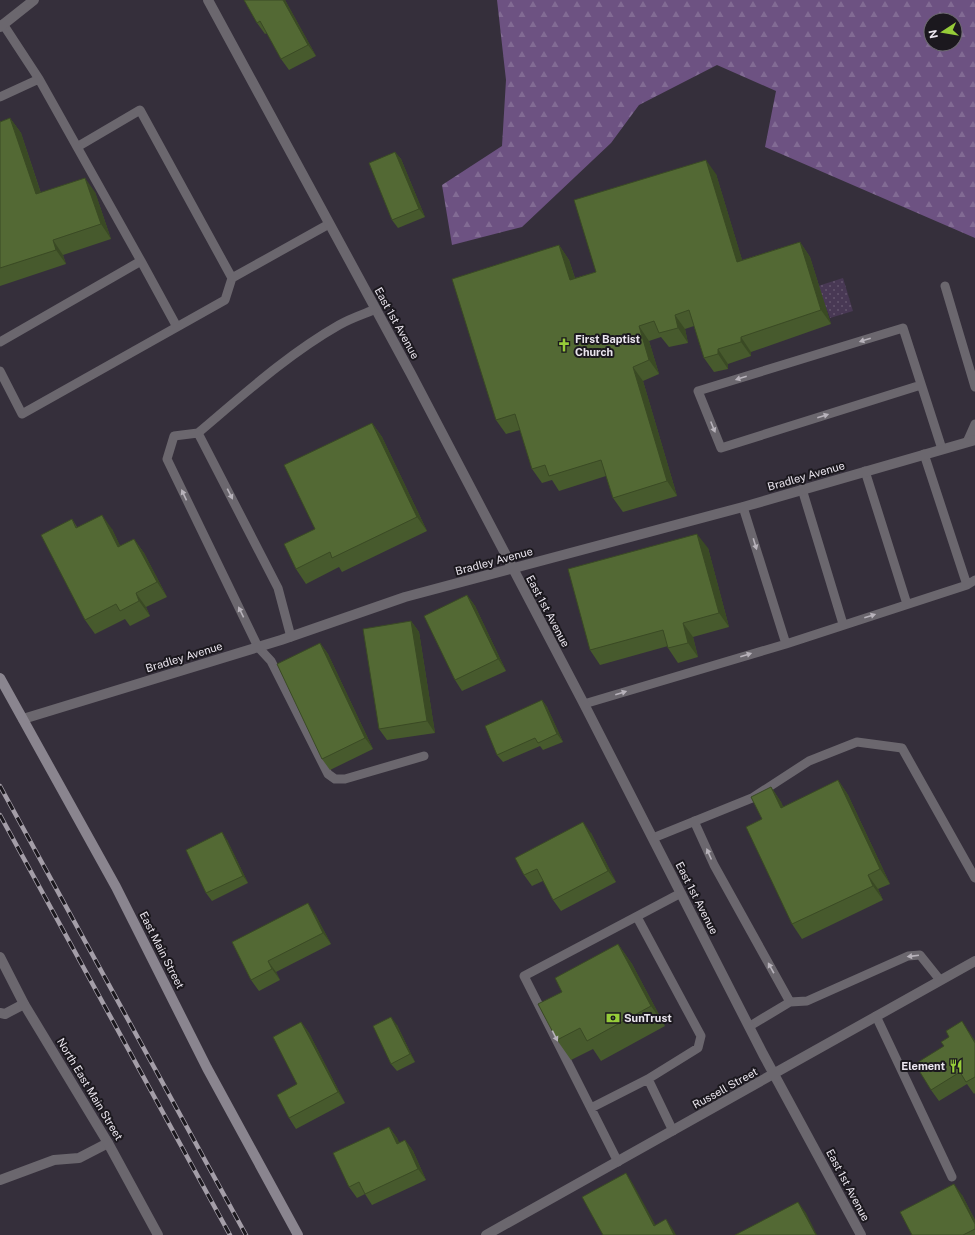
<svg xmlns="http://www.w3.org/2000/svg" width="975" height="1235" font-family="'Public Sans',sans-serif">
<style>
.forest{fill:url(#forest-firs);fill-rule:evenodd}
.park{fill:url(#park-dots)}
.lines{fill:none;stroke-linecap:round;stroke-linejoin:round}
.service{stroke:#6b676e;stroke-width:9}
.minor{stroke:#6b676e;stroke-width:10}
.tertiary{stroke:#6b676e;stroke-width:10}
.secondary{stroke:#8a858f;stroke-width:10}
.rail-casing{stroke:#a49ea8;stroke-width:4.5}
.rail{stroke:#1b181e;stroke-width:3;stroke-dasharray:9;stroke-linecap:butt}
.wall{fill:#475a2d}
.shaded-wall{fill:#3a4a24}
.building{fill:#536934;stroke:#3a4a24}
.oneway{fill:#b8b3bb}
.labels{text-anchor:middle;stroke-width:4;stroke-linejoin:round;paint-order:stroke}
.street-label{font-size:11px;fill:#ebe6ef;stroke:#1b181e}
.poi-label{font-size:11px;font-weight:bold;fill:#ebe6ef;stroke:#1b181e;text-anchor:start}
</style>
<defs>
<pattern id="forest-firs" width="22" height="20" patternUnits="userSpaceOnUse"><rect width="22" height="20" fill="#6d5282"/><path d="M5 1l3.5 6h-7zM16 11l3.5 6h-7z" fill="#826b94"/></pattern>
<pattern id="park-dots" width="8" height="8" patternUnits="userSpaceOnUse"><rect width="8" height="8" fill="#483854"/><path d="M2 2h.1M6 6h.1" fill="none" stroke="#63556d" stroke-width="1.8" stroke-linecap="round"/></pattern>
</defs>
<rect width="100%" height="100%" fill="#352f3b"/>
<path class="forest" d="M497 0H975V238L765 147 776 91 717 65 639 105 611 143 522 227 452 245 442 185 502 146 506 80ZM931 20H955V44H931Z"/>
<path class="park" d="M843 278 853 311 830 318 818 286Z"/>
<g class="lines">
<path class="service" d="M0 97 39 79
M77 147 140 110 232 278
M141 261 177 327
M945 286 975 387
M0 342 141 261 39 79 3 24
M0 371 22 414 225 300 232 278 329 224
M921 385 721 448 698 391 903 328 942 449
M198 433C243 395 288 354 339 325 351 318 364 314 376 309
M967 442 975 424
M924 454 967 585
M865 471 907 604
M802 489 843 624
M743 507 786 644
M291 637 278 588 198 433 174 436 167 459 258 647 271 661 328 774 335 779H345L424 756
M584 704 786 644 967 585 975 580
M694 821 714 865 790 1002
M653 838 752 798 809 761 857 742 902 748 975 878
M637 917 701 1036 698 1048 648 1079
M876 1016 952 1177
M750 1026 790 1002 807 1001 908 956 920 955 940 980
M591 1108 648 1079 673 1131
M618 1162 524 976 681 893"/>
<path class="minor" d="M208 0 411 374 584 704 763 1054 861 1235
M23 719 281 640 405 597 743 507 975 440
M0 1013 5 1014 24 1004
M0 1180 54 1160 79 1158 108 1143
M486 1235 975 961"/>
<path class="tertiary" d="M0 27 34 0
M0 957 24 1004 108 1143 158 1235"/>
<path class="secondary" d="M0 678 116 887 207 1068 298 1235"/>
<g class="rail-casing">
<path id="rail" d="M0 786 246 1235
M0 815 230 1235"/>
</g>
<use href="#rail" class="rail"/>
</g>
<path class="wall" d="M244 0H285L316 56 289 70 281 59 267 33 265 34 257 23Z
M10 118 21 133 41 193 95 192 111 239 63 255 66 264 0 286V122Z
M395 152 401 159 425 217 398 228 392 220Z
M716 174 742 260 800 242 810 257 831 324 751 352V356L728 364V369L714 372 704 358 694 326 685 329 688 343 669 347 661 337 649 341 659 374 643 381 677 496 623 512 613 498 606 476 559 491 552 480 542 483 532 469 520 430 506 434 496 420 559 245 569 260 575 278 596 272Z
M372 423 382 437 427 531 342 572 339 567 306 584 296 569 315 529Z
M72 519 77 527 112 529 120 546 134 539 144 553 167 597 146 607 150 616 130 626 125 619 95 634 85 620Z
M708 548 729 627 693 637 698 657 678 663 668 648V646L600 665 590 650Z
M467 595 475 606 506 671 462 691 455 680Z
M411 621 419 632 435 733 387 740 379 729Z
M320 643 328 654 373 749 330 770 322 759Z
M542 700 547 707 563 742 543 750 540 746 503 762 497 755Z
M838 780 848 795 890 884 878 889 883 900 802 939 792 924 762 819 771 787 781 802 783 807Z
M591 833 616 882 561 911 553 900 543 881 532 886 524 875Z
M227 840 248 883 212 901 206 893Z
M315 914 331 944 276 972 280 980 259 991 251 980 232 942Z
M618 944 632 964 665 1026 601 1061 593 1049 571 1060 557 1040 562 992Z
M301 1022 309 1033 345 1103 296 1129 289 1118 297 1084Z
M397 1025 415 1062 397 1071 391 1064Z
M969 1032 975 1041V1093L974 1094 967 1084 939 1101 931 1090Z
M389 1127 397 1138 399 1143 405 1140 413 1151 426 1180 372 1205 365 1194 357 1198 349 1187Z
M962 1195 975 1220V1235H912Z"/>
<path class="shaded-wall" d="M283 0H285L316 56 308 45Z
M10 118 21 133 46 209 36 194Z
M395 152 401 159 425 217 419 209Z
M706 160 716 174 747 276 737 262Z
M85 178 95 192 111 239 101 224Z
M53 240 63 255 66 264 56 250Z
M800 242 810 257 831 324 821 310Z
M559 245 569 260 580 294 570 280Z
M675 315 685 329 688 343 678 328Z
M639 326 649 341 659 374 649 360Z
M741 337 751 352V356L741 342Z
M718 349 728 364V369L718 354Z
M633 367 643 381 677 496 667 481Z
M372 423 382 437 427 531 417 517Z
M102 515 112 529 128 562 118 547Z
M697 534 708 548 729 627 719 613Z
M134 539 144 553 167 597 157 582Z
M136 593 146 607 150 616 139 601Z
M467 595 475 606 506 671 498 659Z
M411 621 419 632 435 733 427 721Z
M683 623 693 637 698 657 688 643Z
M320 643 328 654 373 749 365 738Z
M542 700 547 707 563 742 557 734Z
M838 780 848 795 890 884 880 869Z
M771 787 781 802 791 822 781 808Z
M583 822 591 833 616 882 608 871Z
M222 832 227 840 248 883 243 876Z
M868 875 878 889 883 900 873 886Z
M308 903 315 914 331 944 323 933Z
M618 944 632 964 665 1026 651 1006Z
M268 961 276 972 280 980 272 969Z
M391 1017 397 1025 415 1062 410 1054Z
M962 1021 969 1032 975 1041V1043Z
M301 1022 309 1033 345 1103 338 1092Z
M389 1127 397 1138 405 1155 397 1144Z
M405 1140 413 1151 426 1180 418 1169Z
M626 1173 633 1184 661 1235 654 1226Z
M954 1184 962 1195 975 1220V1224Z
M798 1202 806 1213 817 1235H816Z
M666 1219 674 1231 676 1235H674Z"/>
<path class="building" d="M244 0H283L308 45 281 59 260 21 257 23Z
M10 118 36 194 85 178 101 224 53 240 56 250 0 268V122Z
M395 152 419 209 392 220 369 163Z
M706 160 737 262 800 242 821 310 741 337V342L718 349V354L704 358 689 310 675 315 678 328 659 333 654 321 639 326 649 360 633 367 667 481 613 498 601 460 549 476 545 465 532 469 515 414 496 420 452 279 559 245 570 280 596 272 574 200Z
M372 423 417 517 332 558 330 552 296 569 284 544 315 529 284 465Z
M102 515 118 547 134 539 157 582 136 593 139 601 120 611 116 604 85 620 41 535 72 519 76 528Z
M697 534 719 613 683 623 688 643 668 648 663 630 590 650 568 569Z
M467 595 498 659 455 680 424 616Z
M411 621 427 721 379 729 363 629Z
M320 643 365 738 322 759 277 664Z
M542 700 557 734 538 743 535 738 497 755 485 726Z
M838 780 880 869 868 875 873 886 792 924 746 827 762 819 751 797 771 787 781 808Z
M583 822 608 871 553 900 537 869 524 875 515 858Z
M222 832 243 876 206 893 186 850Z
M308 903 323 933 268 961 272 969 251 980 232 942Z
M618 944 651 1006 587 1041 580 1028 557 1040 538 1004 562 992 555 978Z
M391 1017 410 1054 391 1064 373 1026Z
M962 1021 975 1043V1077L966 1082 960 1072 931 1090 915 1064 944 1046 941 1042 949 1037 946 1031Z
M301 1022 338 1092 289 1118 277 1095 297 1084 273 1037Z
M389 1127 397 1144 405 1140 418 1169 365 1194 359 1182 349 1187 333 1153Z
M626 1173 654 1226 666 1219 674 1235H603L582 1197Z
M954 1184 975 1224V1229L963 1235H912L900 1212Z
M798 1202 816 1235H735Z"/>
<defs><path id="oneway-solid" d="M-6-.8H1V-3.2L6.5 0L1 3.2V.8H-6Z"/></defs>
<g class="oneway">
<use href="#oneway-solid" transform="translate(865 340) rotate(163)"/>
<use href="#oneway-solid" transform="translate(741 378) rotate(163)"/>
<use href="#oneway-solid" transform="translate(823 416) rotate(-17)"/>
<use href="#oneway-solid" transform="translate(713 427) rotate(68)"/>
<use href="#oneway-solid" transform="translate(230 494) rotate(63)"/>
<use href="#oneway-solid" transform="translate(184 495) rotate(-115)"/>
<use href="#oneway-solid" transform="translate(755 544) rotate(73)"/>
<use href="#oneway-solid" transform="translate(241 612) rotate(-116)"/>
<use href="#oneway-solid" transform="translate(870 616) rotate(-18)"/>
<use href="#oneway-solid" transform="translate(746 655) rotate(-17)"/>
<use href="#oneway-solid" transform="translate(621 693) rotate(-17)"/>
<use href="#oneway-solid" transform="translate(709 854) rotate(-114)"/>
<use href="#oneway-solid" transform="translate(913 956) rotate(173)"/>
<use href="#oneway-solid" transform="translate(771 968) rotate(-119)"/>
<use href="#oneway-solid" transform="translate(555 1036) rotate(63)"/>
</g>
<defs>
<g id="church-bare" transform="scale(1.08)"><path d="M-1.2-6h2.4v3.5h3.3v2.4h-3.3V6h-2.4V-.1h-3.3v-2.4h3.3Z" fill="#96cc39" stroke="#1b181e" stroke-width="2.5" paint-order="stroke"/></g>
<g id="bank-bare" transform="scale(1.08)"><path d="M-6-4H6V4H-6ZM0-2.3a2.3 2.3 0 1 0 0 4.6a2.3 2.3 0 1 0 0-4.6Z" fill="#96cc39" stroke="#1b181e" stroke-width="2.5" paint-order="stroke"/></g>
<g id="restaurant-bare" transform="scale(1.08)"><path d="M-5-6h1v4h1v-4h1v4h1v-4h1v5L-1.5 .5V6h-2V.5L-5-1ZM5-6V6H3V1.5H1.5Q1.5-4 5-6Z" fill="#96cc39" stroke="#1b181e" stroke-width="2.5" paint-order="stroke"/></g>
</defs>
<g fill-rule="evenodd">
<use href="#church-bare" x="564" y="345"/>
<use href="#bank-bare" x="613" y="1018"/>
<use href="#restaurant-bare" x="956" y="1066"/>
</g>
<g class="labels">
<g class="street-label">
<text transform="translate(397 323) rotate(61)" y="4">East 1st Avenue</text>
<text transform="translate(806 476) rotate(-16)" y="4">Bradley Avenue</text>
<text transform="translate(494 561) rotate(-15)" y="4">Bradley Avenue</text>
<text transform="translate(548 611) rotate(62)" y="4">East 1st Avenue</text>
<text transform="translate(184 657) rotate(-17)" y="4">Bradley Avenue</text>
<text transform="translate(697 898) rotate(63)" y="4">East 1st Avenue</text>
<text transform="translate(162 950) rotate(63)" y="4">East Main Street</text>
<text transform="translate(725 1088) rotate(-29)" y="4">Russell Street</text>
<text transform="translate(90 1089) rotate(59)" y="4">North East Main Street</text>
<text transform="translate(848 1185) rotate(62)" y="4">East 1st Avenue</text>
</g>
<g class="poi-label">
<text x="575" y="343">First Baptist<tspan x="575" dy="13">Church</tspan></text>
<text x="624" y="1022">SunTrust</text>
<text x="945" y="1070" text-anchor="end">Element</text>
</g>
</g>
<g transform="translate(943 32) rotate(258)"><circle r="19" fill="#1b181e" stroke="#6e6a72"/>
<path d="M0-3L7 15L0 10L-7 15Z" fill="#96cc39"/>
<text y="-6" font-size="11" font-weight="bold" text-anchor="middle" fill="#ebe6ef">N</text>
</g>
</svg>
